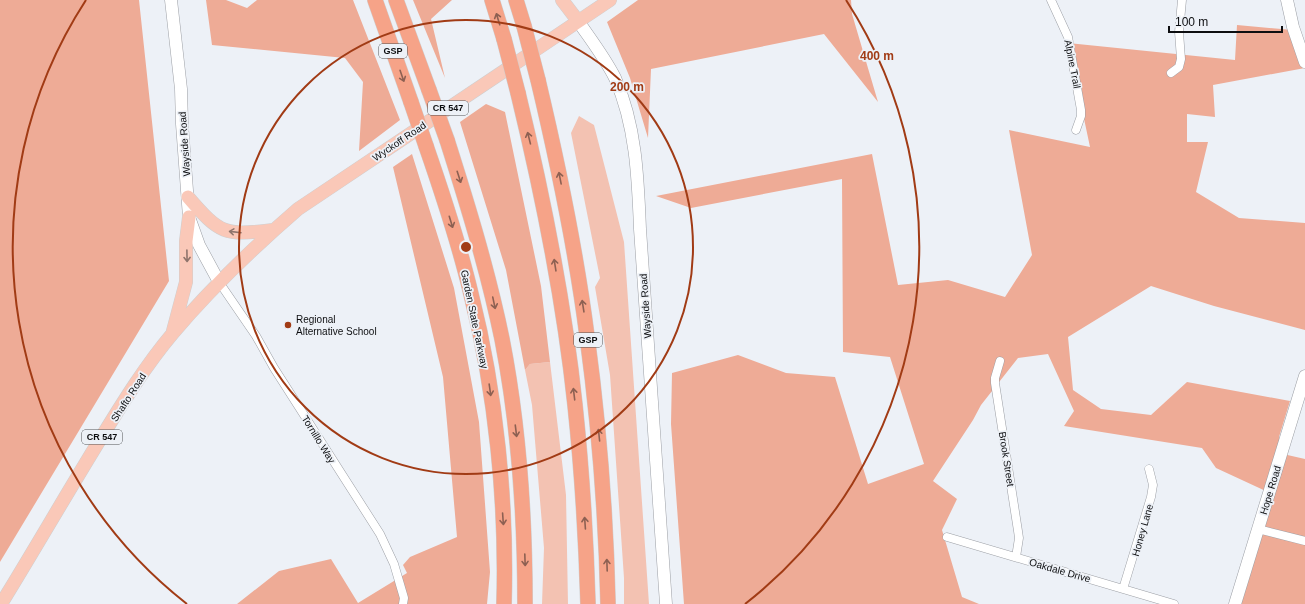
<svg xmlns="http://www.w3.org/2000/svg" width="1305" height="604" font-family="Helvetica,sans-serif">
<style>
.green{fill:#f3c2b2}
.forest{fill:#eeab96}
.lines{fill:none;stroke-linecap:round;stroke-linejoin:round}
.street-casing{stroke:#9c9fa5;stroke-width:9}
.secondary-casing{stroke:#9c9fa5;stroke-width:13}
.primary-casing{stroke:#cfcfcf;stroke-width:14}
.highway-casing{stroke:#cfcfcf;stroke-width:16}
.street{stroke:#fff;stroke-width:8}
.secondary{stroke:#fff;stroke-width:12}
.primary{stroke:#fac8b8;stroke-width:13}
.highway{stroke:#f6a388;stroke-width:15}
.highway-bridge-casing{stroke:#cfcfcf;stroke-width:16;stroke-linecap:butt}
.highway-bridge{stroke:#f6a388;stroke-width:15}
.oneway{stroke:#8d6052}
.oneway2{stroke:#8f746c}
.ring{fill:none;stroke:#a13b15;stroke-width:2}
.poi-dot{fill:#a13b15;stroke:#edf1f7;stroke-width:1.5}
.labels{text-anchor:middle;stroke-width:3.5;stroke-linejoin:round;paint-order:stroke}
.shield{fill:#edf1f7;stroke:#505255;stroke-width:1}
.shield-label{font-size:9px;font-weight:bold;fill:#0d0e10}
.street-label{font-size:10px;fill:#0d0e10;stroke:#edf1f7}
.poi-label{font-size:10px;fill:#0d0e10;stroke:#edf1f7;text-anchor:start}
.centre{fill:#a13b15;stroke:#edf1f7;stroke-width:2}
.ring-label{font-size:12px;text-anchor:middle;font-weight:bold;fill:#a13b15;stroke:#edf1f7;stroke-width:3.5;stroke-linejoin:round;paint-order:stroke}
</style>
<rect width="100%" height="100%" fill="#edf1f7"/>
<path class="green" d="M579 116 594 125 624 242 649 604H624V578L610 375 595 287 600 278 571 133Z
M550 362 566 495 568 604H542L544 548 532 405 525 370 530 364Z"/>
<path class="forest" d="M0 0H139L169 281 0 562Z
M206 0H226L247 8 257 0H353L400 120 359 151 363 82 345 58 212 45Z
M413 0H452L431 19 445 78Z
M638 0H851L852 14 878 102 824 34 651 69 648 138 630 78 607 22Z
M1237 25 1293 30 1305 68 1213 85 1215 117 1187 114V142H1208L1196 192 1239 218 1305 223V330L1214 306 1151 286 1068 337 1073 390 1101 409 1151 415 1187 382 1290 401 1279 437 1283 454 1305 459V604H1235L1270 493 1216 468 1202 448 1064 426 1074 411 1048 354 1018 358 981 405 973 420 933 481 957 499 942 530 962 597 979 604H684L671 424 672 373 738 355 786 373 835 377 868 484 924 464 890 357 843 352 842 179 691 208 656 196 872 154 898 285 948 280 1005 297 1032 255 1009 130 1090 147 1068 43 1235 60Z
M486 104 505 112 541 286 550 362 530 364 525 370 506 270 460 122Z
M412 154 454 288 479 422 490 572 487 604H237L279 571 331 559 358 603 407 573 403 565 410 557 457 537 443 377 393 167Z"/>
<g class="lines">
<g class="street-casing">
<path id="street" d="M1051 0 1068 37 1081 110V116L1076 130
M1171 73 1179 67 1181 59 1179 32 1182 0
M219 282 256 336 274 368 380 534 394 564 404 598 403 604
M1000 361 995 378V383L1018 531 1019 538 1016 557
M1258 529 1305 541
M947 537 1174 604
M1123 589 1151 497 1153 485 1149 469"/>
</g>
<g class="secondary-casing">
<path id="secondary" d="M171 0 181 89 182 124 189 217 199 245 219 282
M1287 0 1293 27 1305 62
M578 21C591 40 605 58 615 78 636 125 638 178 640 229L666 604
M1235 604 1305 376"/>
</g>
<g class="primary-casing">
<path id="primary" d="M562 0 578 21
M188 197C220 234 224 236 273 230
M173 331 186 282V241L189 217
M1 604C35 549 67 493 101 438 123 402 146 365 173 333 211 288 253 248 298 209L610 0"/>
</g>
<g class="highway-casing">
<path id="highway" d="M375 0 411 102
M396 0 429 90
M492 0 504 39
M516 0 524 26
M538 80C558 164 576 250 587 336 599 425 606 514 608 604
M518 93C543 196 564 300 575 405 582 471 586 537 588 604
M447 140C468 206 488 271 502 339 519 426 525 515 525 604
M426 146C443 195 459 243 471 294 496 393 507 502 504 604"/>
</g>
<use href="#street" class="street"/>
<use href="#secondary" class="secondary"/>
<use href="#primary" class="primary"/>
<use href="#highway" class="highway"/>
<g class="highway-bridge-casing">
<path id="highway-bridge" d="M524 26 538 80
M504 39 518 93
M429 90 447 140
M411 102 426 146"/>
</g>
<use href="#highway-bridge" class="highway-bridge"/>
</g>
<defs><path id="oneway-shaft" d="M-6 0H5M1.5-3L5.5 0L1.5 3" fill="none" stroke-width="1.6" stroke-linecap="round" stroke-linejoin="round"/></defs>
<g class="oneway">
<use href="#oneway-shaft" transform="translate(498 19) rotate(-107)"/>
<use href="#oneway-shaft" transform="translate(402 76) rotate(71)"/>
<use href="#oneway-shaft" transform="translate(529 138) rotate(-104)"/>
<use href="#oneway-shaft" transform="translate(459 177) rotate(72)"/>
<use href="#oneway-shaft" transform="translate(560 178) rotate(-101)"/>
<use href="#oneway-shaft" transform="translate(451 222) rotate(73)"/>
<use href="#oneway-shaft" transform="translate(555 265) rotate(-99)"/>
<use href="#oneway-shaft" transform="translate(494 303) rotate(78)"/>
<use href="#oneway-shaft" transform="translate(583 306) rotate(-99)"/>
<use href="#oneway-shaft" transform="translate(490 390) rotate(82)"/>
<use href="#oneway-shaft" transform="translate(574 394) rotate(-97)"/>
<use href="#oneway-shaft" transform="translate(516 431) rotate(83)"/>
<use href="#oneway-shaft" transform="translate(599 435) rotate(-96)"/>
<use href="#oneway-shaft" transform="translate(503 519) rotate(86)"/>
<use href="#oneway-shaft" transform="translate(585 523) rotate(-94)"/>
<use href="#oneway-shaft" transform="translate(525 560) rotate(88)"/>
<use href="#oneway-shaft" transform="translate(607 565) rotate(-92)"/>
</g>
<g class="oneway2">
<use href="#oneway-shaft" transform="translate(235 232) rotate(-173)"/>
<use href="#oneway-shaft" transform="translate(187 256) rotate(89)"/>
</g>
<g class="ring">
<circle cx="466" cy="247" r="227"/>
<path d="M187 604A453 453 0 0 1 86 0M846 0A453 453 0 0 1 745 604"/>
</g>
<circle class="poi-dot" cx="288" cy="325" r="4"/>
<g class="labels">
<g class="shield">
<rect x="379" y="44" width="28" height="14" rx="3"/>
<rect x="428" y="101" width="40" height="14" rx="3"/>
<rect x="574" y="333" width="28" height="14" rx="3"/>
<rect x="82" y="430" width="40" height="14" rx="3"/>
</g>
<g class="shield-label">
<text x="393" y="54">GSP</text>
<text x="448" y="111">CR 547</text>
<text x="588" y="343">GSP</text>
<text x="102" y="440">CR 547</text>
</g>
<g class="street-label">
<text transform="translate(1073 64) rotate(79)" y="4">Alpine Trail</text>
<text transform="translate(399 141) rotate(-34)" y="4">Wyckoff Road</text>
<text transform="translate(184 144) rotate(-94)" y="4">Wayside Road</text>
<text transform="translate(645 306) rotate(-94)" y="4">Wayside Road</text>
<text transform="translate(475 319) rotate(78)" y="4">Garden State Parkway</text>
<text transform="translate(128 397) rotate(-57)" y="4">Shafto Road</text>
<text transform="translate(319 439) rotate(58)" y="4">Tornillo Way</text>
<text transform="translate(1007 459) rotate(81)" y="4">Brook Street</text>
<text transform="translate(1270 490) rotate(-73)" y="4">Hope Road</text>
<text transform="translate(1142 530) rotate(-74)" y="4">Honey Lane</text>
<text transform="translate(1060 570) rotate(16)" y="4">Oakdale Drive</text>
</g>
<g class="poi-label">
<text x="296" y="323">Regional<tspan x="296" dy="12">Alternative School</tspan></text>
</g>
</g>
<circle cx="466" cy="247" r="6" class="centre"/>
<g class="ring-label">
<text x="877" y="60">400 m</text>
<text x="627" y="91">200 m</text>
</g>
<path d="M1169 26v6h113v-6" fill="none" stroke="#0d0e10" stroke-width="2"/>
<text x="1175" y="26" font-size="12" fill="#0d0e10" stroke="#edf1f7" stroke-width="3" paint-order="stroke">100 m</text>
</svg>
